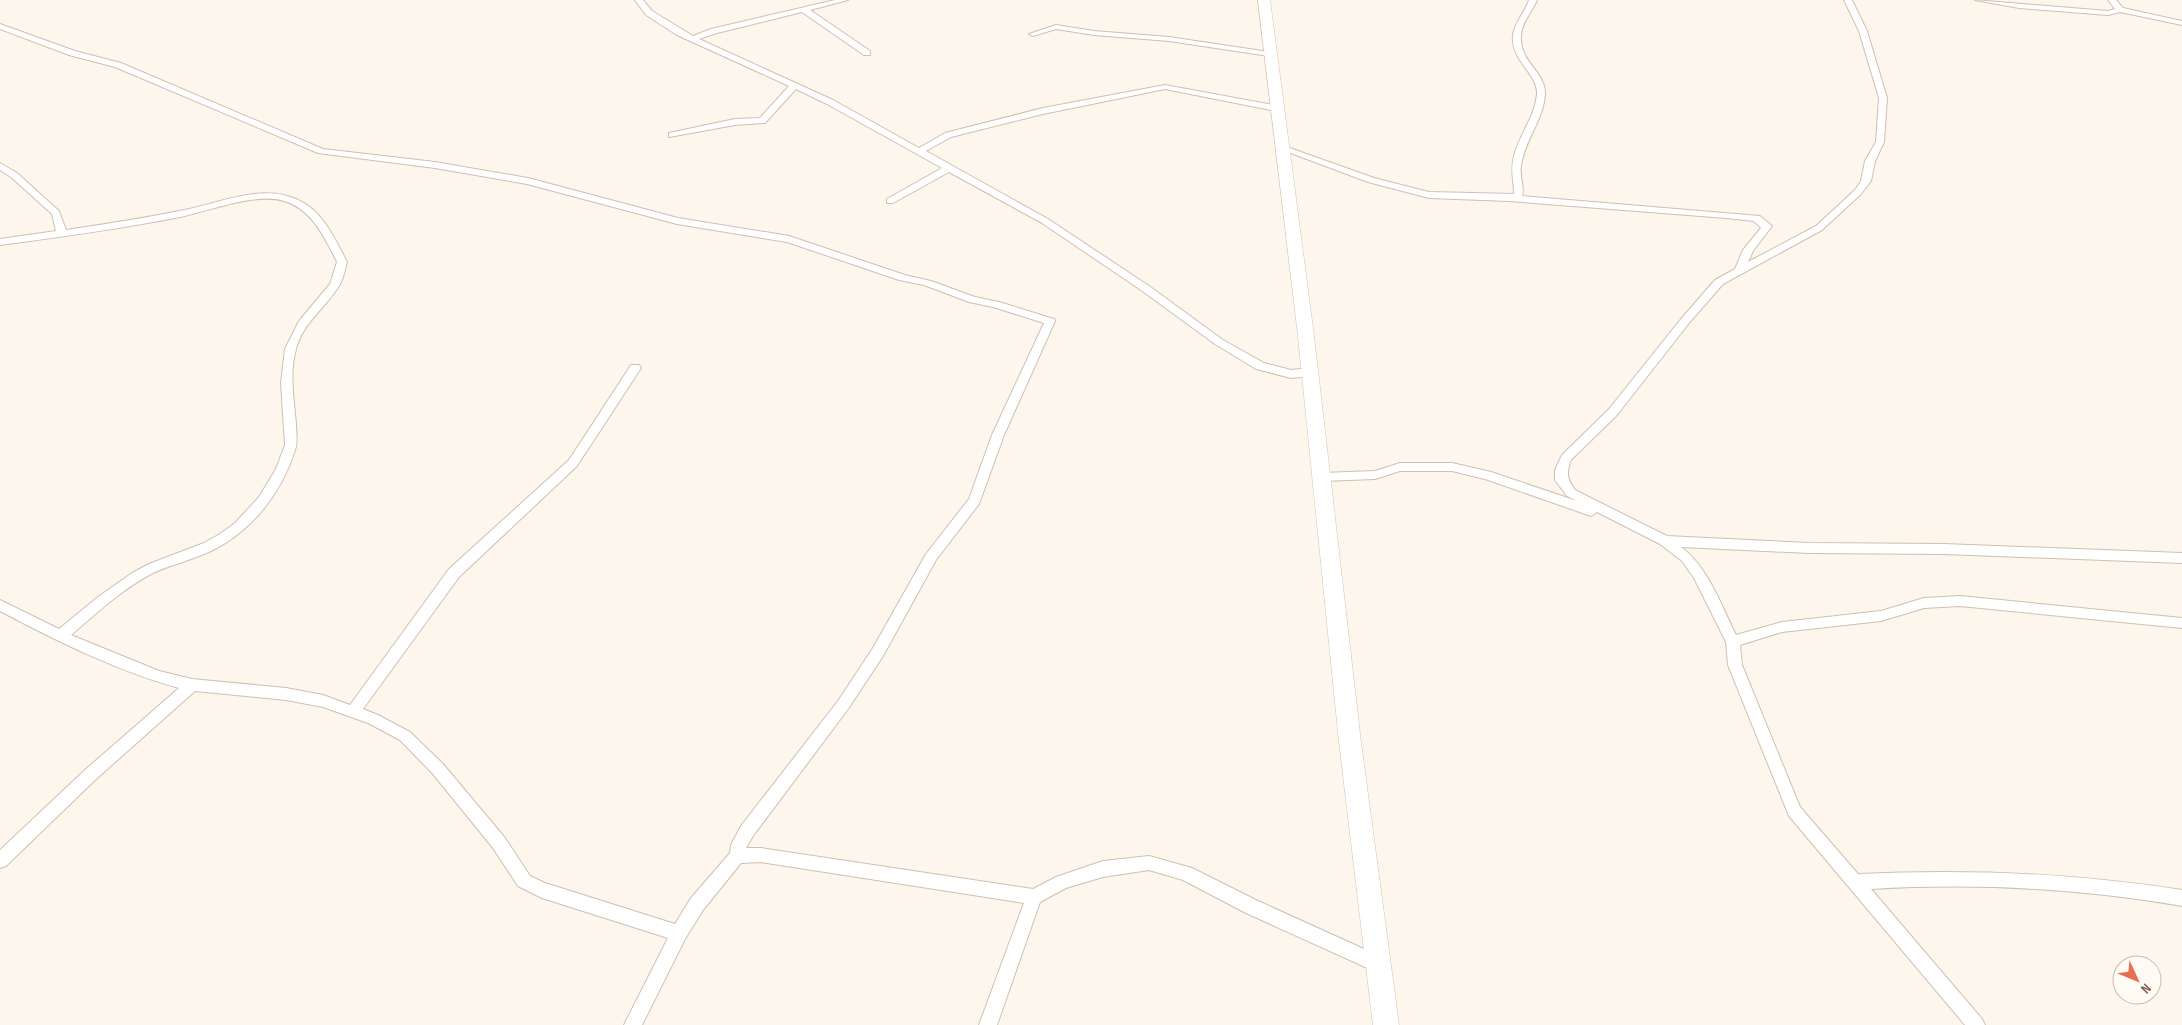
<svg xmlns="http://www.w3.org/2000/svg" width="2182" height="1025" font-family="'Sofia Sans Condensed',sans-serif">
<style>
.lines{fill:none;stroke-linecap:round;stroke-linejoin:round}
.street-casing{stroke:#d1beb0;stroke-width:2}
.secondary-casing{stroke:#d6c0b0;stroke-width:1}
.street{fill:#fff;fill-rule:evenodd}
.secondary{fill:#fff;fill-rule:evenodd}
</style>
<rect width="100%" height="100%" fill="#fdf6ec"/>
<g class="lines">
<g class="street-casing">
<path id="street" d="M635 0H643L652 11 693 36 711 29 835 0H848L810 10 870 51V55H864L802 12 717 33 699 39 833 100 919 148 945 133 1043 108 1165 85 1279 106V110L1276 111 1165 89 1043 114 951 137 926 151 1048 219 1149 286 1223 340 1264 363 1291 370 1311 368 1317 372 1311 376 1291 378 1256 369 1215 344 1141 290 1042 223 949 172 893 203H887V199L942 168 827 104 796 89 765 123 735 125 669 137V133L735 119 760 118 789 86 677 35 646 15Z
M1529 0H1537C1532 12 1522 22 1521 35 1518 61 1546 72 1545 94 1544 119 1524 141 1521 166 1519 176 1525 187 1522 196L1760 216 1772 226 1753 251 1748 262 1816 226 1855 190 1861 181 1865 161 1876 142 1879 98 1859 31 1844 0H1852L1867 31 1887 98 1884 142 1875 161 1871 181 1861 194 1822 230 1723 284 1689 323 1617 415 1571 460C1566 473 1567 479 1575 490L1667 536 1809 543 1944 544 2182 553V563L1944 554 1809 553 1681 547C1708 567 1721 605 1736 635L1782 622 1881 611 1924 598 1960 596 2182 618V628L1960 606 1924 608 1881 621 1782 632 1740 645 1742 665 1800 807 1858 874C1967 869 2074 873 2182 890V906C2079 888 1975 883 1871 889L1982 1019 1985 1025H1965L1789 816 1728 665 1726 642 1694 578 1682 561 1660 544 1597 512 1591 516 1485 479 1452 471H1400L1375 479 1322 481 1316 477 1322 473 1375 471 1400 463H1452L1491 472 1577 501 1567 496 1555 480V470L1562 455 1609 409 1681 319 1715 280 1735 269 1743 250 1761 228 1754 221 1726 218 1509 201 1429 198 1368 182 1280 149 1287 147 1374 178 1429 192 1514 194C1514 181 1510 170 1514 156 1519 135 1535 117 1537 94 1538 73 1510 61 1513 35 1515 22 1525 12 1529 0Z
M1975 0 2108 11 2115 9 2108 0H2116L2123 8 2182 21V25L2120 12 2108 15 2019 8Z
M0 24 75 51 121 63 323 149 435 162 528 178 678 218 789 236 905 275 931 281 975 297 999 302 1054 319 1055 321 1004 435 979 504 936 560 883 656 848 709 753 836 746 848H761L1033 889 1056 877 1103 861 1149 856 1192 868 1258 901 1386 959 1388 965 1386 971 1380 973 1374 971 1246 913 1183 880 1149 870 1103 877 1066 888 1040 902 997 1025H979L1024 903 761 862 741 863 703 910 685 939 642 1025H624L668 938 542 898 518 886 493 848 433 774 400 740 368 723 323 707 286 700 195 691 95 780 6 866 0 868V850L85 770 179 688C117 671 57 641 0 611V600L59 629 98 597 132 573 149 564 204 543 220 534 235 523 259 497 276 469 285 445 281 383 285 349 299 321 330 284 337 262C325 238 312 209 284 201 255 192 209 211 180 217 120 229 60 237 0 245V239L56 231 52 214 11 177 0 170V163L17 173 59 211 66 230C104 224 141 219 179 211 216 205 262 182 298 200 323 211 335 239 347 262 345 269 344 277 340 284 327 307 303 322 296 349 289 373 294 399 296 424 296 433 298 442 295 450 282 492 252 531 213 550 193 560 172 564 153 573 122 589 97 613 71 635L159 671 192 679 286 688 323 695 350 705 449 569 569 460 631 365H639L641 368 577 466 459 577 363 709 378 715 410 732 443 764 505 838 530 876 545 883 675 924 691 898 730 853 731 845 741 826 838 701 873 648 926 554 969 499 992 435 1044 323 993 307 969 302 924 285 899 280 787 242 677 224 527 184 435 168 318 153 115 67 69 55 0 29Z
M1056 25 1094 31 1169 37 1269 52 1273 54 1269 56 1169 41 1094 35 1056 29 1033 36 1029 34Z"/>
</g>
<g class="secondary-casing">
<path id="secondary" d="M1258 0H1270L1314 336 1361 742 1399 1025H1373L1339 742 1298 336Z"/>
</g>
<use href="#street" class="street"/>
<use href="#secondary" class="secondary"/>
</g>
<g transform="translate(2137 980) rotate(134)"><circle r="24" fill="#fffaf3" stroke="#cabbb1"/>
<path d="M0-4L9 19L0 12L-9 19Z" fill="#e76f51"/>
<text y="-8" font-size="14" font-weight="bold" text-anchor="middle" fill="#7a5c4d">N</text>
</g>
</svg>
